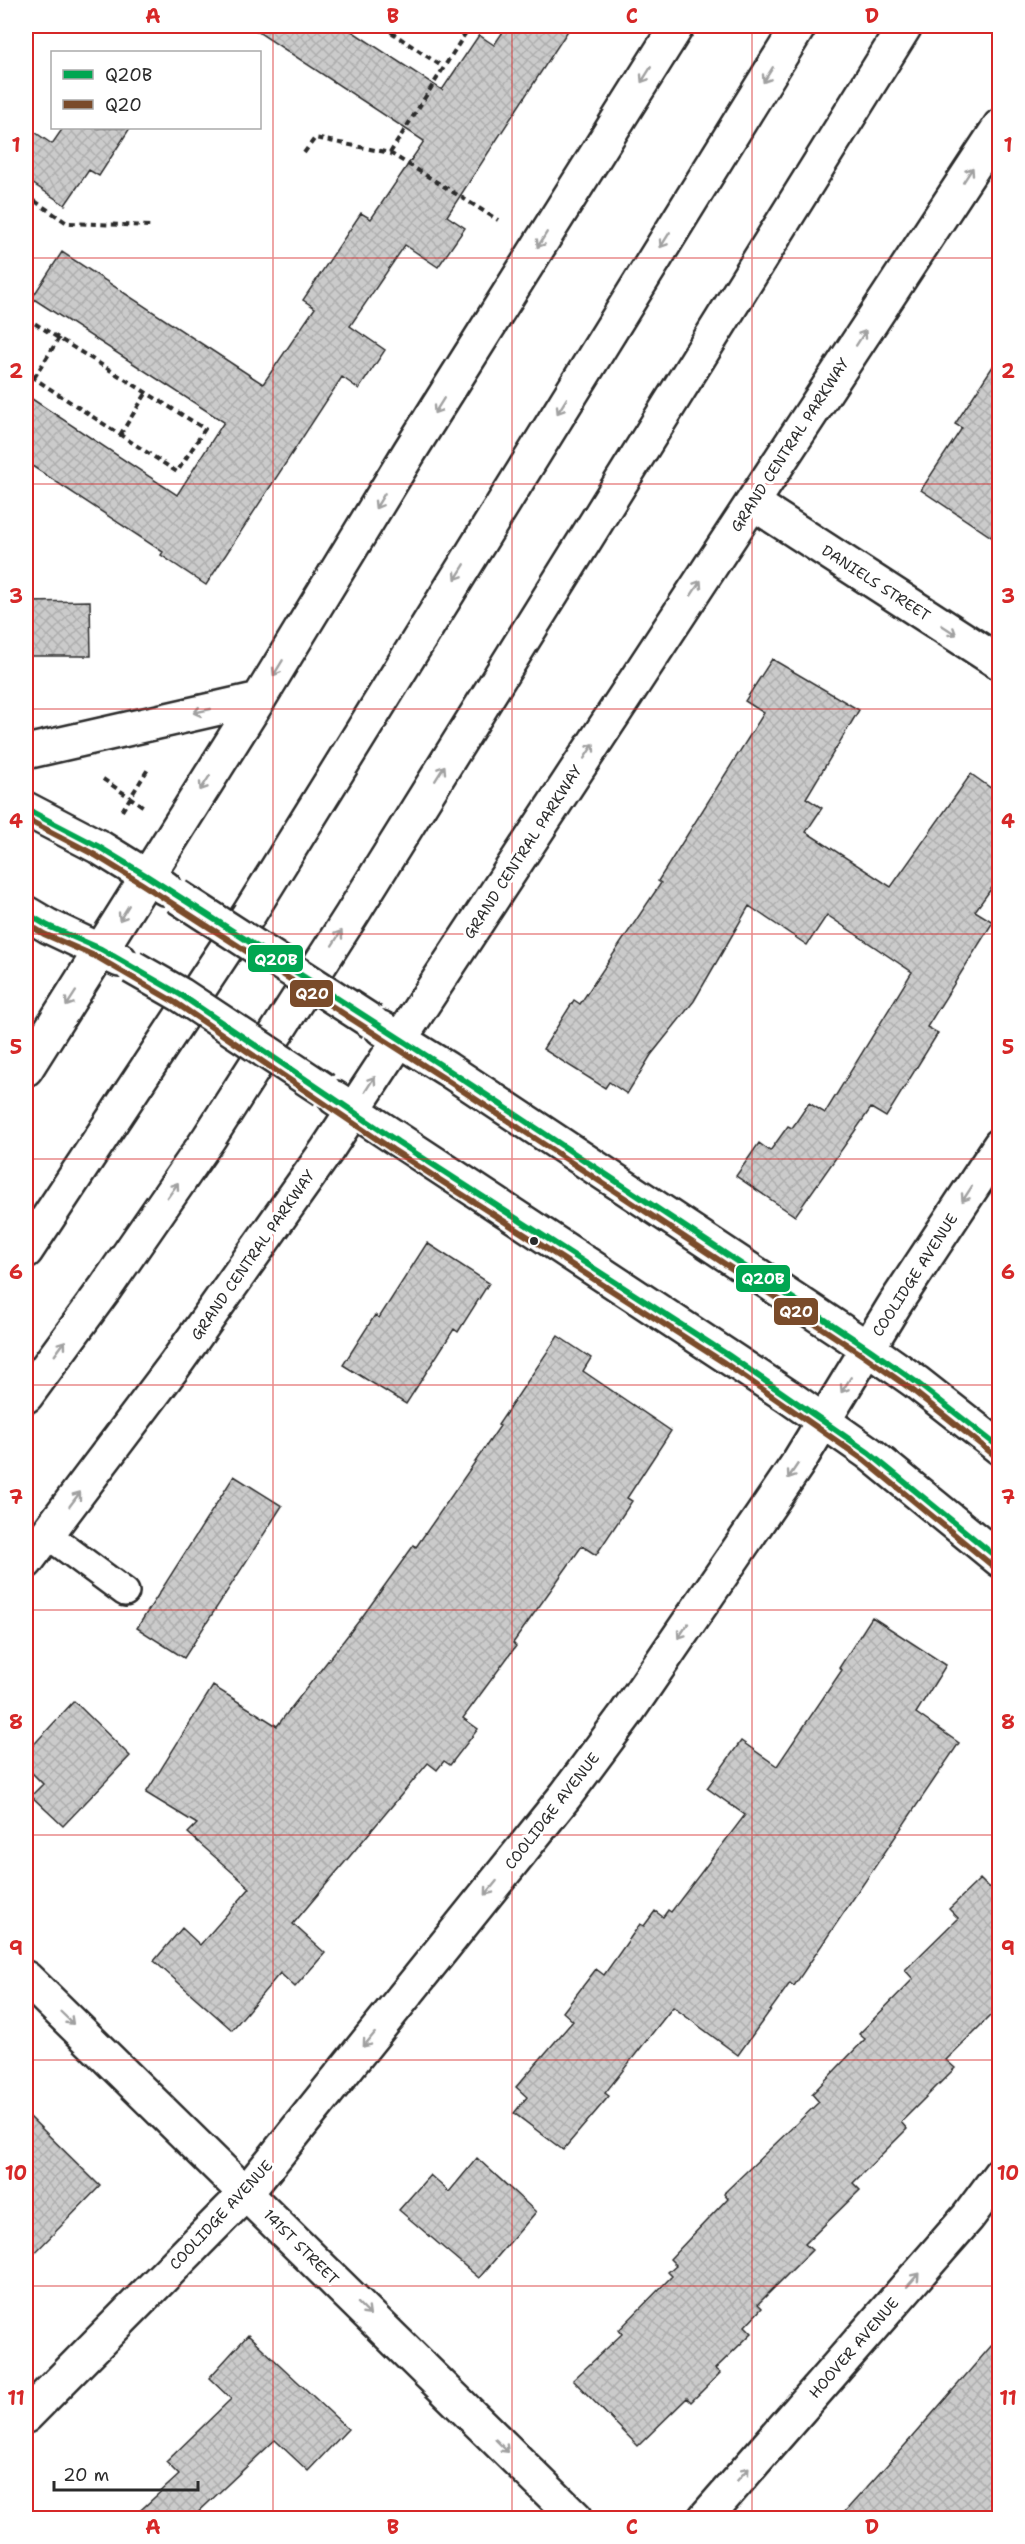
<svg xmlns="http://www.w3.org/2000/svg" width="1025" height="2544" font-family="'Shantell Sans',sans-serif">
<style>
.building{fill:url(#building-cross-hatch);stroke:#2b2b2b;stroke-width:1.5}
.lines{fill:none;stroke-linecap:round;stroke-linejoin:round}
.lane-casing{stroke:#2b2b2b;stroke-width:32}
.street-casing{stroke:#2b2b2b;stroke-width:38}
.secondary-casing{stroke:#2b2b2b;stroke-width:38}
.highway-casing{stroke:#2b2b2b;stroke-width:38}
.path{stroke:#2b2b2b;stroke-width:4;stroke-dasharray:6 4.5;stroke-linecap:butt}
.lane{stroke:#fff;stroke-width:27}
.street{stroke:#fff;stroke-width:33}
.secondary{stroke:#fff;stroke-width:33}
.highway{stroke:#fff;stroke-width:33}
.secondary-bridge-casing{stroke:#2b2b2b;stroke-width:38;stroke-linecap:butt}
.secondary-bridge{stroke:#fff;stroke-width:33}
.bus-1-casing{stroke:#fff;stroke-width:10}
.bus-2-casing{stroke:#fff;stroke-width:10}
.bus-1{stroke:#00a651;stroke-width:6}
.bus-2{stroke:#7a4b2a;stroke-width:6}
.oneway{stroke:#a0a0a0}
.grid{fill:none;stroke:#d62828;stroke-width:1.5;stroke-opacity:0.55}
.bus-dot{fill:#2b2b2b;stroke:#fff;stroke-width:2}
.labels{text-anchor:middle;stroke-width:6;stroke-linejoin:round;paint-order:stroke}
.street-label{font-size:15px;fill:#2b2b2b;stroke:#fff}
.line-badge{stroke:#fff;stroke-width:2}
.badge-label{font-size:16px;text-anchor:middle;font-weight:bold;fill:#fff}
.neatline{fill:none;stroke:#d62828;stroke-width:2}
.grid-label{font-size:20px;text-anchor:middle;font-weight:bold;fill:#d62828}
</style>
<defs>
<pattern id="building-cross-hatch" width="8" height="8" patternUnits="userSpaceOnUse" patternTransform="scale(1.5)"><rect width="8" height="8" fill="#cbcbcb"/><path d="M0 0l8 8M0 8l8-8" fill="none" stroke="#aeaeae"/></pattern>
</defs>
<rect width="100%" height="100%" fill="#fff"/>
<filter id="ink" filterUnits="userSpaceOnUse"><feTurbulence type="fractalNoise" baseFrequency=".0167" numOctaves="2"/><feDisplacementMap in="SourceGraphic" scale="12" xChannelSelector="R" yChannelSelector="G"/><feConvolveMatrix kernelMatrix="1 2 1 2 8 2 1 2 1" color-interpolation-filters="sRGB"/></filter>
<g filter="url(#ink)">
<path class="building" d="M249 26H344L442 90 479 35 494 45 507 26H571L447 216 465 228 438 267 405 245 350 326 385 350 359 389 342 377 206 585 161 555 163 552 26 462V395L177 495 224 422 32 298 62 252 263 384 315 308 303 300 361 213 371 219 424 141Z
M26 126 52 144 63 128H130L99 176 89 170 65 205 26 179Z
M999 357V542L921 490 962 428 955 424Z
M90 601 91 656H26V602Z
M772 659 859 710 806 798 822 808 806 832 891 887 971 774 999 794V878L975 911 993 922 927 1027 938 1033 886 1117 871 1108 795 1216 736 1176 759 1143 770 1151 788 1126 792 1128 809 1103 825 1113 912 972 827 915 807 945 749 906 694 1001 651 1055 627 1094 609 1082 605 1088 543 1049 574 1000 580 1004 661 883 658 881 764 713 745 701Z
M427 1243 489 1283 458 1332 454 1329 406 1404 343 1365 375 1315 379 1318Z
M558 1336 591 1358 583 1371 671 1431 627 1498 632 1501 596 1555 582 1546 513 1643 516 1646 463 1718 478 1729 450 1765 444 1761 437 1770 428 1763 293 1924 325 1953 295 1987 280 1973 232 2030 154 1961 182 1928 200 1945 250 1888 188 1833 197 1824 146 1793 213 1686 277 1726 362 1617 414 1545 416 1547 500 1426 498 1425Z
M234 1476 282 1506 184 1658 137 1628Z
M872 1617 946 1665 916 1713 959 1743 794 1986 790 1983 738 2055 673 2007 605 2093 609 2096 563 2150 514 2113 527 2097 516 2087 573 2021 563 2012 596 1969 604 1975 640 1924 644 1926 655 1911 663 1917 668 1910 671 1912 745 1815 707 1788 741 1741 777 1766 842 1670 839 1668Z
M74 1701 130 1756 63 1826 31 1796 43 1784 26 1767V1753Z
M999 1878V2007L946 2060 955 2068 901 2122 907 2129 853 2183 860 2190 805 2244 812 2250 758 2304 762 2308 745 2326 752 2333 715 2369 720 2373 691 2402 687 2398 638 2446 573 2380 622 2334 619 2330 672 2276 668 2272 676 2265 670 2259 728 2198 724 2193 819 2102 812 2094 865 2039 859 2034 913 1979 905 1970 958 1918 949 1909 980 1879 989 1888Z
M26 2113 100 2186 26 2262Z
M477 2158 536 2212 479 2278 399 2210 430 2175 449 2192Z
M248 2335 348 2429 308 2471 275 2440 192 2518H132L179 2475 166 2462 231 2399 209 2378Z
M999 2337V2518H839L906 2444Z"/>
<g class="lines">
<g class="lane-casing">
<path id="lane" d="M48 1535 125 1592"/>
</g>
<g class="street-casing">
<path id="street" d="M753 503 1000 663
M26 1978 576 2518
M26 2416 246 2193 566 1795 626 1714 796 1466 895 1304 1000 1145
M705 2518 968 2217 1000 2174"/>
</g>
<g class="secondary-casing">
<path id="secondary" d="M26 752 259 699
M26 809 99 847 165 888
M26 913 48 926 120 960
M381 1028 447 1069 869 1349 916 1382 1000 1448
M26 1069 259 699 410 451 677 26
M335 1098 789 1397 869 1453 1000 1560
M26 1562 174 1366 327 1150 1000 126"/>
</g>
<g class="highway-casing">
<path id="highway" d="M26 1251 249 914 799 26
M26 1396 106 1287 209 1138 351 916 905 26"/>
</g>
<path class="path" d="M382 26 443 67
M304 153 315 138 390 153 498 220
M390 153 470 26
M26 195 67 223 151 226
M26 318 205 429 177 472 26 373
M34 378 59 338
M120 435 147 392
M103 779 144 807
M122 811 148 769"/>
<use href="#lane" class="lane"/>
<use href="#street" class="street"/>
<use href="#secondary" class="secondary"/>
<use href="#highway" class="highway"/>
<g class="secondary-bridge-casing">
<path id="secondary-bridge" d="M177 896 372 1022
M132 967 181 995 324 1090"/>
</g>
<use href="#secondary-bridge" class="secondary-bridge"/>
<g class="bus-1-casing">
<path id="bus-1" d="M26 809 99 847 147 876 447 1069 869 1349 916 1382 1000 1448
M26 913 48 926 101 949 181 995 398 1142 728 1355 869 1453 1000 1560"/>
</g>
<g class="bus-2-casing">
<path id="bus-2" d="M26 819 95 855 142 884 442 1077 864 1356 911 1389 994 1455
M26 923 44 934 97 957 176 1003 393 1150 723 1362 864 1460 994 1567"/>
</g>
<use href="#bus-1" class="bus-1"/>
<use href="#bus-2" class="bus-2"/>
</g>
<defs><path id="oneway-shaft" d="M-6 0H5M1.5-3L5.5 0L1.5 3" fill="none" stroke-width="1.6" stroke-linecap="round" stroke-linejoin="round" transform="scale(1.5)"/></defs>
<g class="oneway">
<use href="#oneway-shaft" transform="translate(646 75) rotate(122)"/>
<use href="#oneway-shaft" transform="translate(768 75) rotate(122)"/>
<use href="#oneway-shaft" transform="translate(968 175) rotate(-57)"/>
<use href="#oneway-shaft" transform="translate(542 240) rotate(122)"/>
<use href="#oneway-shaft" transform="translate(665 240) rotate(122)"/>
<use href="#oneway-shaft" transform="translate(861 338) rotate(-57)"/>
<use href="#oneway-shaft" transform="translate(439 406) rotate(122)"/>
<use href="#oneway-shaft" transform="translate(562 406) rotate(122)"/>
<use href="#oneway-shaft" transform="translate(380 501) rotate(121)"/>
<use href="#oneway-shaft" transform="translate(460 572) rotate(122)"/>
<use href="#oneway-shaft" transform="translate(696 588) rotate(-57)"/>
<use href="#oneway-shaft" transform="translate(949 630) rotate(33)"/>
<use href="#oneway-shaft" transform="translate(278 668) rotate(121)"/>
<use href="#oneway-shaft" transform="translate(202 711) rotate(167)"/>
<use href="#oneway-shaft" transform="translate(589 751) rotate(-57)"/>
<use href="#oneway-shaft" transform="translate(440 773) rotate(-58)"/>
<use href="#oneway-shaft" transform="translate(205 783) rotate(123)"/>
<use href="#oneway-shaft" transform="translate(124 913) rotate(122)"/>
<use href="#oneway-shaft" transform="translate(337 938) rotate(-57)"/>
<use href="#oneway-shaft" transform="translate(71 999) rotate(123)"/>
<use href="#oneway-shaft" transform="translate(370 1084) rotate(-57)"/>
<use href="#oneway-shaft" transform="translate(173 1190) rotate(-55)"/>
<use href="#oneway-shaft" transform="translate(967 1194) rotate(123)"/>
<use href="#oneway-shaft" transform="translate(60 1348) rotate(-54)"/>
<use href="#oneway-shaft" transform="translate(846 1385) rotate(122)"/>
<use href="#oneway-shaft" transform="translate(793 1471) rotate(124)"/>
<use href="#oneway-shaft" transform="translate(75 1499) rotate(-53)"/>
<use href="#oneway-shaft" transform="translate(683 1631) rotate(124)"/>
<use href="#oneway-shaft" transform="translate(491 1888) rotate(129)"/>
<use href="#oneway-shaft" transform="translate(67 2018) rotate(44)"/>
<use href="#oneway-shaft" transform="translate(369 2040) rotate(129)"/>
<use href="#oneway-shaft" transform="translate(913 2280) rotate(-49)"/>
<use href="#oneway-shaft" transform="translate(364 2309) rotate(45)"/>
<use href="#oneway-shaft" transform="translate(502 2446) rotate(45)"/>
<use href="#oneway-shaft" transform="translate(743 2474) rotate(-49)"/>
</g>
</g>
<path class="grid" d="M273 26V2518M512 26V2518M752 26V2518M26 258H1000M26 484H1000M26 709H1000M26 934H1000M26 1159H1000M26 1385H1000M26 1610H1000M26 1835H1000M26 2060H1000M26 2286H1000"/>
<circle class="bus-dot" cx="534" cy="1241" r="5"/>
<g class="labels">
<g class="street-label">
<text transform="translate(790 445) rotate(-57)" y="5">GRAND CENTRAL PARKWAY</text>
<text transform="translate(876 583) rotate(33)" y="5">DANIELS STREET</text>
<text transform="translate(523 852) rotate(-57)" y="5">GRAND CENTRAL PARKWAY</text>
<text transform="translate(253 1255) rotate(-55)" y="5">GRAND CENTRAL PARKWAY</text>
<text transform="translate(915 1275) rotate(-57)" y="5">COOLIDGE AVENUE</text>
<text transform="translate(552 1811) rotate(-52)" y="5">COOLIDGE AVENUE</text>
<text transform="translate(221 2215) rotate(-47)" y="5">COOLIDGE AVENUE</text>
<text transform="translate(301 2247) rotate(45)" y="5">141ST STREET</text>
<text transform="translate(854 2348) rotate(-49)" y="5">HOOVER AVENUE</text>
</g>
</g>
<g class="line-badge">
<rect x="247" y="944" width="57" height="29" rx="6" fill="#00a651"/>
<rect x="289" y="979" width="45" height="29" rx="6" fill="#7a4b2a"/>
<rect x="735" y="1264" width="56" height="29" rx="6" fill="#00a651"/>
<rect x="773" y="1297" width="46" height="29" rx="6" fill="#7a4b2a"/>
</g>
<g class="badge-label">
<text x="276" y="965">Q20B</text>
<text x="312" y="999">Q20</text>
<text x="763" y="1284">Q20B</text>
<text x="796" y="1317">Q20</text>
</g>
<rect width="1025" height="2544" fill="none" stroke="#fff" stroke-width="66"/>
<rect x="51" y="51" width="210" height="78" fill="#ffffff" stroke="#aaaaaa" stroke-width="1.5"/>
<rect x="63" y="70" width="30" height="9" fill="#00a651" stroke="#aaaaaa" stroke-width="1.5"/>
<text x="105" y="81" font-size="18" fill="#2b2b2b">Q20B</text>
<rect x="63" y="100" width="30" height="9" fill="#7a4b2a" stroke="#aaaaaa" stroke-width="1.5"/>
<text x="105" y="111" font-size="18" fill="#2b2b2b">Q20</text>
<path d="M54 2481v9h144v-9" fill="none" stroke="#2b2b2b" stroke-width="3"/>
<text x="63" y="2481" font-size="18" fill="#2b2b2b" stroke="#ffffff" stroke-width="4.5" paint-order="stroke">20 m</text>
<rect x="33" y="33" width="959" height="2478" class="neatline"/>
<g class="grid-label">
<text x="153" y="23">A</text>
<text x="393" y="23">B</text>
<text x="632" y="23">C</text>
<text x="872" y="23">D</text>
<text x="16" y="152">1</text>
<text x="1008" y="152">1</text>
<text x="16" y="378">2</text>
<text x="1008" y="378">2</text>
<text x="16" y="603">3</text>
<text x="1008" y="603">3</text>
<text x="16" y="828">4</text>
<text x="1008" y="828">4</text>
<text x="16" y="1054">5</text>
<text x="1008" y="1054">5</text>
<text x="16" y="1279">6</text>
<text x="1008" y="1279">6</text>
<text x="16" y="1504">7</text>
<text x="1008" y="1504">7</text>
<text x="16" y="1729">8</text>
<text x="1008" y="1729">8</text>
<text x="16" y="1955">9</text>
<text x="1008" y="1955">9</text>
<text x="16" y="2180">10</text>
<text x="1008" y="2180">10</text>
<text x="16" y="2405">11</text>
<text x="1008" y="2405">11</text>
<text x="153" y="2534">A</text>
<text x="393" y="2534">B</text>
<text x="632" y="2534">C</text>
<text x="872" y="2534">D</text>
</g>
</svg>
